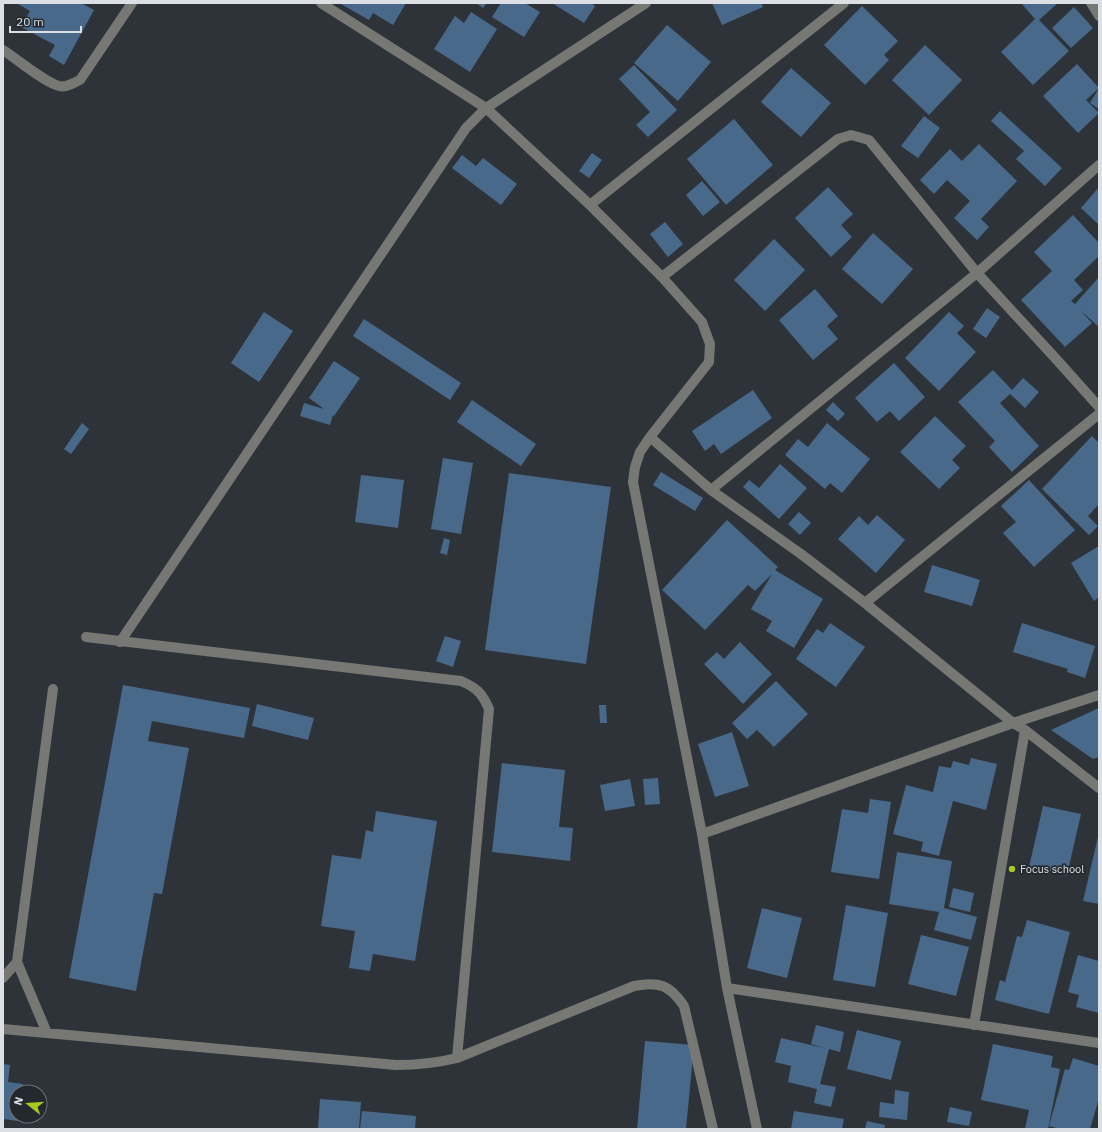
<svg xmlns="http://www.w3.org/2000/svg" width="1102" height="1132" font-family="'IBM Plex Sans',sans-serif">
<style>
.building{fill:#49698b}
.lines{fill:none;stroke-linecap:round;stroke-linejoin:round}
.minor{stroke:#777874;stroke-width:10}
.poi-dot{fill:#a7c820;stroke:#24292f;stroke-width:1.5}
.labels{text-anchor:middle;stroke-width:3.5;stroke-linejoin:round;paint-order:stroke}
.poi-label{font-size:11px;fill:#dce0e4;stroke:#24292f;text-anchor:start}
</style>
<rect width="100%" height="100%" fill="#2e3339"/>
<path class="building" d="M19 3H81L94 10 64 65 49 56 55 45 21 27 30 11 18 4Z
M339 3H406L393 25 373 13 369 20Z
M476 3H487L483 8Z
M501 3H525L540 12 524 37 492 17Z
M552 3H591L595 6 584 23Z
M712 3H761L763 7 722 25Z
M1021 3H1058L1039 20 1069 51 1033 85 1001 52 1035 19Z
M862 6 898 41 884 55 889 60 865 85 824 45Z
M1074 7 1093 28 1071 48 1052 28Z
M471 12 497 29 470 72 434 49 455 16 464 23Z
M667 25 711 62 678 101 634 63Z
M925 45 962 80 929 115 892 80Z
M1077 64 1099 88 1086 100 1099 113 1078 133 1043 96Z
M634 65 677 110 648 137 636 125 650 112 619 79Z
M791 68 831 103 801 137 761 102Z
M1099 88V109L1090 103Z
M1000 111 1062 168 1045 186 1016 159 1024 151 991 121Z
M924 116 940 128 918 158 901 146Z
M734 119 773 165 726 205 687 159Z
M979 144 1017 181 981 219 989 227 977 240 954 218 970 201 947 180 934 194 920 180 950 149 962 161Z
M592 153 602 160 589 178 579 171Z
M462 155 476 166 483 158 517 184 501 205 452 168Z
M702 181 720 202 703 216 686 195Z
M828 187 853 214 841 225 852 237 831 257 795 218Z
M1099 187V225L1081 208Z
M1073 215 1099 243V256L1074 280 1083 290 1071 301 1075 304 1099 277V327L1080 310 1092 323 1065 347 1021 300 1052 271 1034 252Z
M665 222 683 244 668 257 650 234Z
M873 233 913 269 882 304 842 269Z
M774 239 805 270 765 311 734 280Z
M815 289 838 316 827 326 838 339 813 360 779 320Z
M987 308 1000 317 986 338 973 329Z
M264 312 293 331 259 382 231 363Z
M949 312 964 326 957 333 976 352 939 391 905 358Z
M364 319 461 383 450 400 353 336Z
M334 361 360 378 334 416 333 415 330 425 300 416 304 403 324 409 309 398Z
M894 363 925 397 899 421 890 411 877 422 855 398Z
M993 370 1012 390 1023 378 1039 392 1025 408 1010 394 1000 403 1039 446 1012 472 989 447 995 441 958 402Z
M753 390 772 418 721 454 714 444 705 451 692 431Z
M472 400 536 444 521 466 457 422Z
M833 402 845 414 838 421 826 410Z
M935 416 966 446 952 460 960 468 939 489 900 452Z
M82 423 89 429 71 454 64 449Z
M827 423 870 459 842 493 830 483 825 489 785 455 798 439 808 447Z
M1092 436 1099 443V504L1088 516 1098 526 1089 535 1042 489Z
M443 458 473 463 461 534 431 529Z
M780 464 807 488 779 519 743 487 749 480 759 488Z
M661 472 703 498 695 511 653 485Z
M509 473 611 487 586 664 485 650Z
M361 475 404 480 398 528 355 522Z
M1029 480 1075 530 1034 567 1003 533 1016 522 1001 506Z
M799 512 811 523 800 535 788 524Z
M877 515 905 540 876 573 838 539 859 516 868 525Z
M727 520 778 567 775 570 823 599 794 648 766 631 772 621 751 609 772 574 755 591 748 585 705 630 662 590Z
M444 538 450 540 447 555 440 553Z
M1099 546V597L1094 601 1071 563Z
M932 565 980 580 972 606 924 592Z
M830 623 865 647 836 687 796 659 817 629 823 633Z
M1022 623 1095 646 1085 678 1067 672 1068 669 1013 652Z
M445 636 461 641 453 667 436 661Z
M740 642 772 674 743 704 704 664 717 652 724 659Z
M776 681 808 714 774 747 757 730 747 739 732 723Z
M123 685 250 708 244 738 152 721 148 741 189 748 162 894 154 893 136 991 69 978Z
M257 704 314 718 308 740 252 726Z
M599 705H606L607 723H600Z
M1099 708V757L1093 759 1051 730Z
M732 732 749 786 715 797 698 744Z
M971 758 997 764 986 810 953 801 939 856 921 851 923 842 893 834 906 785 933 792 939 766 951 768 953 761 969 765Z
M502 763 565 770 559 827 573 828 570 861 492 852Z
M658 778 660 804 645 805 643 779Z
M630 779 635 806 605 811 600 785Z
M870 799 891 802 879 879 831 872 842 809 868 813Z
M1043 806 1081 814 1067 875 1029 867Z
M376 811 437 821 415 961 373 954 370 971 349 968 355 931 321 926 332 855 361 859 366 830 373 832Z
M1098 837H1099V904L1083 901Z
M897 852 952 861 944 908 977 917 971 940 934 930 939 912 889 904Z
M953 888 974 893 970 912 949 907Z
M846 905 888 913 875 987 833 980Z
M762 908 802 918 787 978 747 968Z
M1027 920 1070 932 1049 1014 995 1000 1000 980 1005 982 1017 936 1022 937Z
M921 935 969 947 956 996 908 984Z
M1078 955 1099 961V1013L1076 1007 1079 995 1068 992Z
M816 1025 844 1032 840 1052 829 1049 820 1084 836 1087 831 1107 814 1103 817 1089 788 1082 791 1066 775 1062 781 1038 824 1048 811 1044Z
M857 1030 901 1041 891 1080 847 1069Z
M645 1041 694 1045 686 1129H637Z
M993 1044 1053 1056 1051 1067 1060 1069 1048 1129H1025L1029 1110 981 1100Z
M1073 1058 1099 1066V1098L1090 1129H1060L1049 1126 1065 1069 1069 1070Z
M3 1064 10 1065 8 1082 23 1084 22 1092H16V1116H19L18 1121 3 1119Z
M895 1090 909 1092 907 1120 879 1117 880 1102 894 1104Z
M320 1099 361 1102 359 1129H318Z
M950 1107 972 1112 969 1126 947 1122Z
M362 1111 416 1116 415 1129H360Z
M794 1111 844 1119 842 1129H791Z
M867 1121 885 1125 884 1129H865Z"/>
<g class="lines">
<path class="minor" d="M321 3 486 108 590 205 662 277 702 322 710 344 709 362 650 437 640 452 635 467 633 482 702 834 727 988 757 1129
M1091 3 1099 16
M3 50C17 59 44 82 59 86 66 88 73 83 80 80L132 3
M590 205 844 3
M662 277 838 139 851 135 869 140 977 273 1057 360 1099 407
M650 437 711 490 801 554 865 603 1013 723 1025 730 1099 788
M711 490 977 273 1099 165
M865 603 1099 414
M86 637 461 681C477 688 482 693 489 709L457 1058
M120 642 466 128 486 108 646 3
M702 834 1013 723 1099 695
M3 978 17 962
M727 988 1099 1043
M974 1025 1025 730
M3 1029 396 1065C418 1065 437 1063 457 1058L634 986C659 981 670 985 684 1006L713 1129
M47 1033 17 962 53 689"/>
</g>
<circle class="poi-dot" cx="1012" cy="869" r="4"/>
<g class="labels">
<g class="poi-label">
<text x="1020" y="873">Focus school</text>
</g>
</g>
<rect width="1102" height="1132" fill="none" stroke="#dce0e4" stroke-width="8"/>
<g transform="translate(28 1104) rotate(287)"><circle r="19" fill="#24292f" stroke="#6e7277"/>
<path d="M0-3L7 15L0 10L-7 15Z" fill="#a7c820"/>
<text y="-6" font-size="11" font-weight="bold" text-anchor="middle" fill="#dce0e4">N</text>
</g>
<path d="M10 26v6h71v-6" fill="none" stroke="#dce0e4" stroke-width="2"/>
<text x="16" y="26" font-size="12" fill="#dce0e4" stroke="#24292f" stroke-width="3" paint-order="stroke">20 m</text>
</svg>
